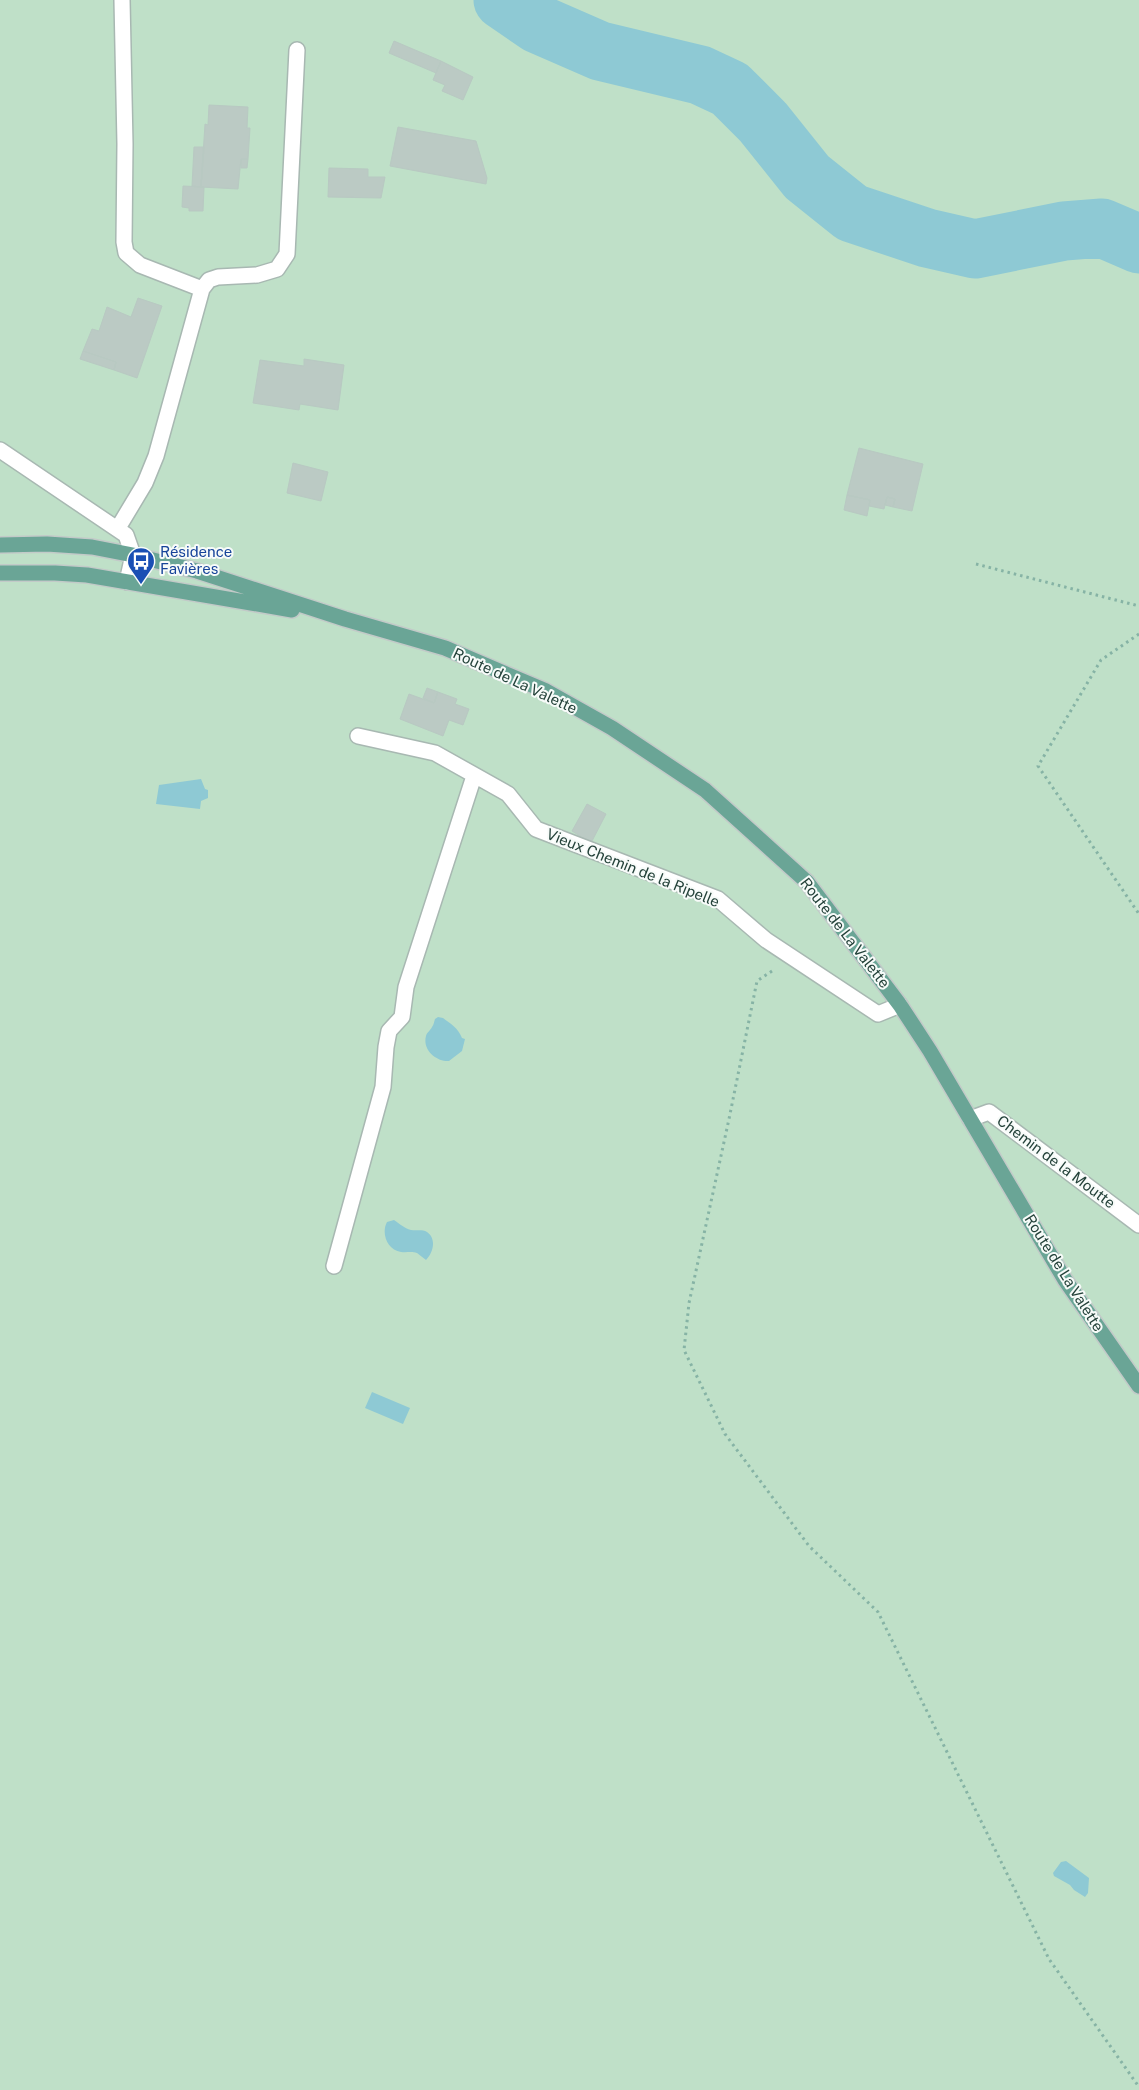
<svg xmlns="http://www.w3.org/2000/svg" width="1139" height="2090" font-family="'Public Sans',sans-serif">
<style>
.green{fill:#bfe0c8}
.water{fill:#8ec9d4}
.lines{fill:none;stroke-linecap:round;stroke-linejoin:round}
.river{stroke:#8ec9d4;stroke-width:59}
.building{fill:#bbcac4;stroke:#b8c9c2}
.minor-casing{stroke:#a8b8b2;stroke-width:18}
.major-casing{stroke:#c2cac8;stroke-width:18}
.path{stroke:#86b3a5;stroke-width:3;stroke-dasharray:2.5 4;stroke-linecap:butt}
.minor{stroke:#fff;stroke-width:15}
.major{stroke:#6aa596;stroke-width:15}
.labels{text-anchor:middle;stroke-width:4;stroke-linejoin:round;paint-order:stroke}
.transit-label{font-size:15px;fill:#164399;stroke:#f7fbf9;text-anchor:start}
.street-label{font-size:15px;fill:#24423a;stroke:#f7fbf9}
</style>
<rect width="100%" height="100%" fill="#e6efeb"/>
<path class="green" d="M0 0H1139V2090H0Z"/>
<path class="water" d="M201 779 205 789 208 790V798L201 801 200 809 156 804 159 785Z
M438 1017 443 1018C451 1024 458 1028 462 1038L465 1039 462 1051 449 1061C438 1062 422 1051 426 1036 427 1032 431 1030 432 1027 434 1024 434 1022 435 1019Z
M394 1220C400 1224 404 1228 411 1230 417 1231 422 1229 427 1232 437 1239 433 1253 426 1260 423 1258 420 1255 417 1253 411 1251 407 1253 401 1252 387 1250 381 1233 387 1222Z
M372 1392 410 1408 403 1424 365 1408Z
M1066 1861 1089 1878 1088 1893 1085 1897 1074 1890 1070 1885 1054 1876 1053 1873 1061 1862Z"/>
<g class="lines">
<path class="river" d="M503 0 538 24 600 51 700 75 730 89 763 122 807 177 852 213 927 238 975 249 1064 231 1102 228 1139 244"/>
</g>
<path class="building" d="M394 41 441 61 436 73 389 53Z
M441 61 473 77 463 100 442 91 445 85 433 80Z
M209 105 248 107 247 128H250L248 159H241L238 189 201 187 205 124 208 125Z
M398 127 476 141 487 178 486 184 390 166Z
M194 147H204L201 187 192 186Z
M241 159H248L247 168H241Z
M329 168 368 169V177H385L381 198 328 197Z
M183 186 204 187 203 211H189V208L182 207Z
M138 298 162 306 137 378 114 370 116 362 83 351 92 329 99 331 107 307 131 317Z
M83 351 116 362 114 370 80 359Z
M304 359 344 365 338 410 300 404 299 410 253 403 260 360 304 366Z
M859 448 923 464 912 511 893 507 895 499 887 497 884 509 869 506 870 500 847 495Z
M293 463 328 472 321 501 287 493Z
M847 495 870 500 867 516 844 510Z
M887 497 895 499 893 507 885 505Z
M427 688 438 692 434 703 423 698Z
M438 692 457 699 455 704 469 709 463 725 449 720 443 736 400 719 409 694 434 703Z
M587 804 606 814 591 843 572 831Z"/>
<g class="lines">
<g class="minor-casing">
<path id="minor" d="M122 0 125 144 124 242 126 253 140 265 202 289
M0 450 126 535 133 555 127 582
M118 528 145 483 156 456 202 289 209 280 218 277 257 275 277 269 287 254 297 50
M358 736 435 753 508 794 536 829 718 899 766 940 878 1014 900 1005
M970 1119 989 1112 1139 1225
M334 1266 383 1087 386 1047 389 1031 402 1017 406 987 474 776"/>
</g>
<g class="major-casing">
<path id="major" d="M0 545 47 544 92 547 133 555 197 571 345 619 445 648 546 691 612 728 705 790 807 882 900 1005 930 1051 1065 1280 1139 1386
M0 573H55L87 575 292 610"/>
</g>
<path class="path" d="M976 564 1139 606
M1139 634 1101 660 1038 766 1139 914
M772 971 757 981 729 1119 689 1303 684 1350 725 1434 809 1546 878 1612 1049 1959 1139 2087"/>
<use href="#minor" class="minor"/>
<use href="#major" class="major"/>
</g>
<defs>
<g id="bus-pin" transform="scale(1.4375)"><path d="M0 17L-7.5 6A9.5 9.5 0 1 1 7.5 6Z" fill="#1a4fb4" stroke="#f7fbf9"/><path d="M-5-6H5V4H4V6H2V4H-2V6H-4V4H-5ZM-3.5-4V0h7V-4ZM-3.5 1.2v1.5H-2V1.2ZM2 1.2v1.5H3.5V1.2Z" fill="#fff"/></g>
</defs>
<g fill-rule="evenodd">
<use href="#bus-pin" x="141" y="561"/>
</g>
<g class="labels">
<g class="transit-label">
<text x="160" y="557">Résidence<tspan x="160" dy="17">Favières</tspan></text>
</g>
<g class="street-label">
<text transform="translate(515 681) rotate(25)" y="5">Route de La Valette</text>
<text transform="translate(633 868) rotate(22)" y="5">Vieux Chemin de la Ripelle</text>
<text transform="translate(845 933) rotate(52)" y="5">Route de La Valette</text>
<text transform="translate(1056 1162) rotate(37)" y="5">Chemin de la Moutte</text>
<text transform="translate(1064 1273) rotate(58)" y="5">Route de La Valette</text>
</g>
</g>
</svg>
